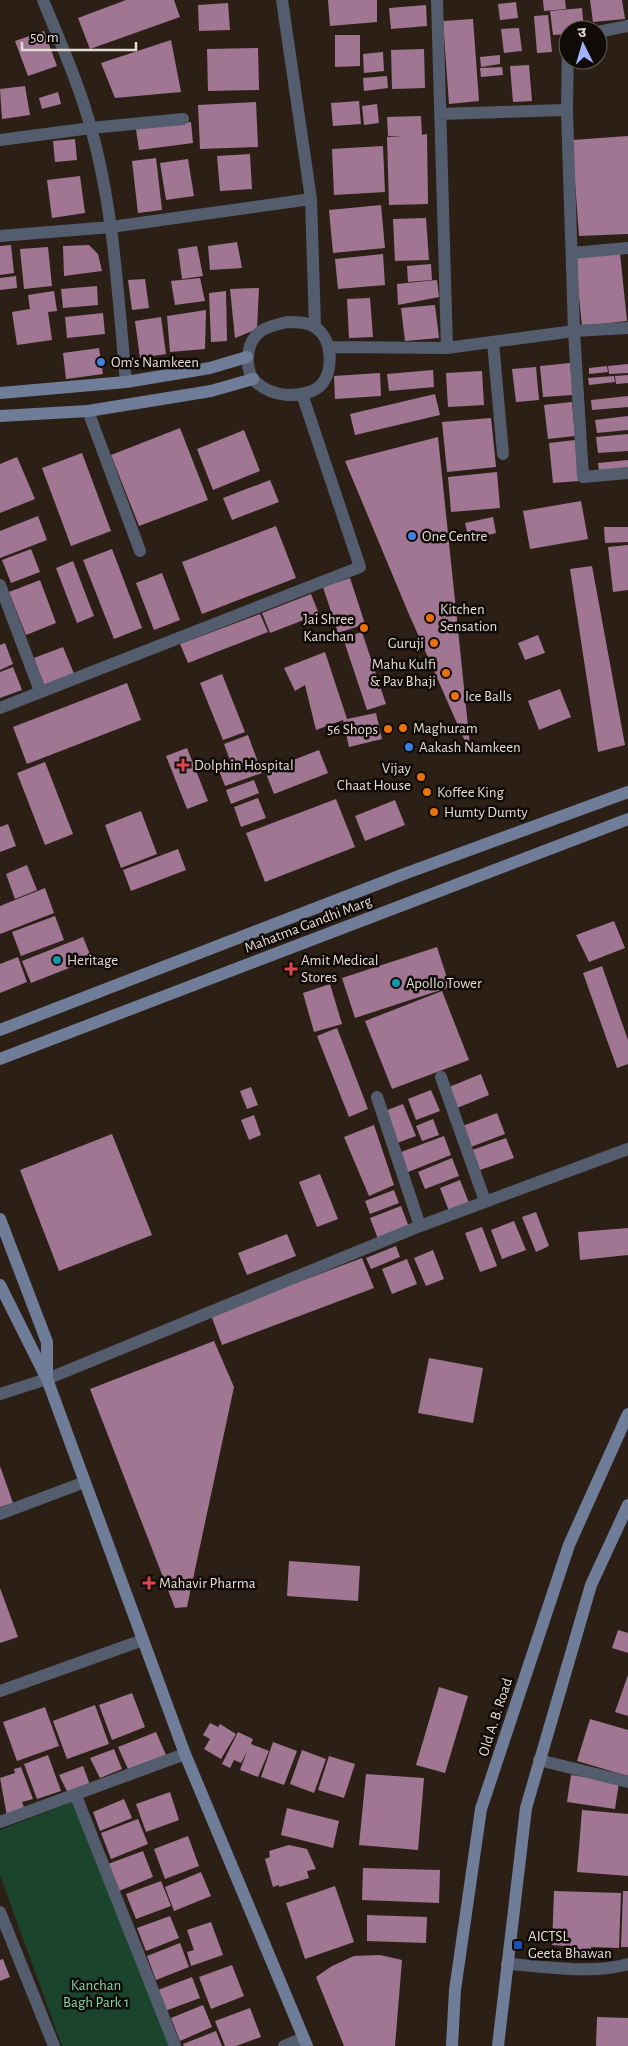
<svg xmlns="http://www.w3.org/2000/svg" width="628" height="2046" font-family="'Alegreya Sans','Noto Sans Devanagari',sans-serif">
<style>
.green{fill:#1a442c}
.building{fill:#a07693}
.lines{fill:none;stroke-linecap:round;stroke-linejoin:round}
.street{stroke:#545d6e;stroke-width:12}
.secondary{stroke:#6f7d98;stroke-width:12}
.shop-dot{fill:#3f7fe0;stroke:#100b07;stroke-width:2}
.food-dot{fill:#e8710a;stroke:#100b07;stroke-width:2}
.health-dot{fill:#e0444e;stroke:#100b07;stroke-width:2}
.culture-dot{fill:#0f9aa8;stroke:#100b07;stroke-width:2}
.transit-dot{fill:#1a4fb4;stroke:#100b07;stroke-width:2}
.labels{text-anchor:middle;stroke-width:5;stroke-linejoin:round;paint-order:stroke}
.poi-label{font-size:15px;fill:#e3dbd4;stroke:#100b07;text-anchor:start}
.street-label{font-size:15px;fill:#e3dbd4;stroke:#100b07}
.park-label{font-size:15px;fill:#8ad1a4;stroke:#100b07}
</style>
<rect width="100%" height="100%" fill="#2c2016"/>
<path class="green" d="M72 1802 171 2046H62L0 1875V1830Z"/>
<path class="building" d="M126 0H174L180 17 90 49 78 18Z
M328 0H377V22L330 26Z
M543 0H565L566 9 544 11Z
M590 0H622L625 19 593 22Z
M516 2 518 18 500 20 498 4Z
M228 3 230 30 199 31 198 5Z
M426 5 427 26 391 29 389 8Z
M582 8 584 30H568V34L553 35 550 11Z
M548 15 552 52 537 53 534 16Z
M473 19 479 101 449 104 443 21Z
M519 28 522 51 504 53 501 29Z
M44 31 57 66 28 76 15 41Z
M335 35H360V66L335 67Z
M171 40 181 92 115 98 101 63Z
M258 48 259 90 208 91 207 49Z
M424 49 425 88 392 89 391 50Z
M383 52 384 71 364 73 363 54Z
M500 55V64L481 67 480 57Z
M529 65 532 101 513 102 510 66Z
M502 67 503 75 481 77 480 68Z
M387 76 388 88 364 91 363 78Z
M25 86 30 115 2 119 0 89Z
M58 92 61 104 42 109 39 98Z
M359 101 361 124 333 126 331 103Z
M256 102 258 147 200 149 198 105Z
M377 104 379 123 364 125 362 106Z
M421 116 422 135 427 134 428 204 389 205 387 137 402 136H388L387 117Z
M191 122 193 143 139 150 136 129Z
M628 136V234L579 236 572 140Z
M75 139 77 160 55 162 53 141Z
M383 146 385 192 334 195 332 149Z
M250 154 252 189 220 191 217 156Z
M156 158 162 210 138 213 132 161Z
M188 159 194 196 166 200 160 163Z
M80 176 85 213 52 218 47 180Z
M381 205 385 248 333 253 329 210Z
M426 218 429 260 395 261 393 219Z
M237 242 242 268 210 270 208 246Z
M11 245 14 273 0 275V246Z
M89 245 98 254 102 271 64 276 63 246Z
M197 246 203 276 182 279 178 249Z
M48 247 52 286 24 289 20 249Z
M620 253 627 321 582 326 575 258Z
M383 254 385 285 338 289 335 259Z
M431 264 432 280 408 282 407 266Z
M16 276 17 288 0 290V278Z
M200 278 205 301 175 305 171 281Z
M145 279 149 308 132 310 128 280Z
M437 280 439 297 398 305 397 284Z
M97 286 98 305 63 308 61 289Z
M259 288 257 329 235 338 230 289Z
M54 291 57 311 48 312 52 340 17 345 12 312 30 309 28 295Z
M226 291 227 341 211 342 209 293Z
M370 298 373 337 349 338 347 299Z
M435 305 439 338 405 341 401 308Z
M206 310 205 349 170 352 167 316Z
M103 313 105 334 67 338 65 317Z
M161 317 166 354 140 358 135 321Z
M99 348 103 374 66 379 63 353Z
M570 363 573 395 543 397 540 366Z
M628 364V373L609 374 608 366Z
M607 366 608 372 589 374V368Z
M536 367 539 400 516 402 512 369Z
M433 370 434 387 389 391 387 374Z
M482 371 484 405 448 407 446 373Z
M380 373 381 396 335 399 334 376Z
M628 375V383L616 384 615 376Z
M614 376 615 382 589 385 588 378Z
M435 394 440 415 355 435 350 414Z
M628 396V407L592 410 591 400Z
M572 402 575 436 548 439 544 405Z
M628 416V430L597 433 595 420Z
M491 418 496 467 447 472 442 422Z
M180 428 208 500 139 526 111 455Z
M244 430 260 471 213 490 197 449Z
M628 434V451L598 453 596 437Z
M438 437 471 755 408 612 345 461Z
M575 440 579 481 553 483 549 443Z
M82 453 111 531 71 546 42 468Z
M17 457 35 499 0 513V464Z
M628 460V468L599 471 598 463Z
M497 472 500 508 451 512 448 477Z
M270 480 279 502 232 520 223 498Z
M581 501 588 539 530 549 523 511Z
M38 516 47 540 0 558V531Z
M493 517 496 533 469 540 465 523Z
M276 526 296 578 202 614 182 562Z
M604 527H628V542L605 543Z
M628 545V590L613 592 608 547Z
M31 549 40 572 11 583 2 560Z
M112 549 142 628 114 639 83 560Z
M73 561 94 616 77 623 56 568Z
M592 566 625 745 598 752 570 569Z
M162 573 180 620 154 630 136 583Z
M350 578 365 624 338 633 323 587Z
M40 580 56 623 26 635 9 592Z
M311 594 319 614 270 633 262 613Z
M260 614 268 632 188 663 180 644Z
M362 632 386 704 367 710 343 638Z
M538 635 545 653 525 660 518 643Z
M5 643 13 664 0 670V645Z
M63 647 75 676 45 687 34 658Z
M325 652 347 719 376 713 382 739 349 747 343 720 316 730 305 685 295 691 284 668Z
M13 667 22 690 0 698V672Z
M222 674 245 732 223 740 200 683Z
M127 683 141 720 27 764 13 727Z
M560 689 571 717 539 730 528 701Z
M248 735 262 773 225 786 218 768 231 763 224 744Z
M187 748 208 801 187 809 166 756Z
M319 750 328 773 274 794 265 771Z
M45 762 73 834 45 845 17 773Z
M254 780 259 793 231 804 226 790Z
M258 798 266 818 241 827 234 807Z
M336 799 355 847 265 882 246 833Z
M395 800 405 825 365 841 355 816Z
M141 811 157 854 121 868 105 825Z
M8 824 16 846 0 852V827Z
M178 849 186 870 131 891 123 870Z
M27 865 37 890 15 899 6 874Z
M45 888 54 913 0 934V906Z
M55 916 64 940 21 956 12 932Z
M614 921 625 948 589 962 576 935Z
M83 937 92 959 31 983 22 961Z
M437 947 450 987 355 1018 342 978Z
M18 957 27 982 0 993V964Z
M602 966 628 1040V1064L617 1068 583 973Z
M330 984 342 1024 314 1032 303 993Z
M442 991 469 1060 392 1089 365 1021Z
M337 1028 368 1109 349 1117 317 1036Z
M481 1074 489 1095 457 1108 449 1087Z
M251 1087 258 1105 247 1109 240 1091Z
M431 1090 440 1111 416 1120 408 1099Z
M403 1104 416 1136 397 1143 385 1111Z
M497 1113 505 1134 468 1148 460 1127Z
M254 1115 261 1135 249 1140 241 1120Z
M433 1119 439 1135 422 1141 416 1126Z
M374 1125 394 1185 369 1196 344 1137Z
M112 1134 152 1235 59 1271 20 1170Z
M444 1136 451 1155 408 1172 401 1152Z
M506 1138 514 1158 480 1170 472 1150Z
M452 1158 459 1176 425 1189 418 1172Z
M320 1174 338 1219 317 1227 299 1182Z
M460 1180 469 1203 449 1211 440 1188Z
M394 1190 399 1203 370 1214 365 1201Z
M401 1206 409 1227 378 1239 370 1218Z
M536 1212 549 1246 536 1252 522 1217Z
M514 1221 526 1250 502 1259 491 1230Z
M482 1227 497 1266 480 1272 465 1233Z
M628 1228V1255L580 1260 578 1232Z
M287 1234 296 1256 247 1275 238 1253Z
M396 1246 400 1257 371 1269 366 1258Z
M433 1250 444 1279 426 1286 414 1258Z
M362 1258 374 1288 222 1345 211 1315Z
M407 1259 417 1284 392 1294 382 1269Z
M214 1341 234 1387 187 1607 175 1608 90 1389Z
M429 1358 483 1368 473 1423 418 1413Z
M0 1466 13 1503 0 1507Z
M289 1561 360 1566 358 1601 287 1596Z
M0 1588 18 1637 0 1643Z
M618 1630 628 1633V1653L612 1648Z
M628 1675V1716L615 1712Z
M439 1687 468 1696 445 1773 416 1765Z
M132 1693 145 1727 112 1740 99 1705Z
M95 1705 109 1744 67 1759 53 1721Z
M45 1707 59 1746 17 1761 3 1722Z
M590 1719 628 1730V1776L577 1761Z
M210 1723 218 1727 220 1724 236 1734 221 1759 204 1749 210 1739 203 1735Z
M156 1732 166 1755 128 1769 118 1747Z
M238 1732 253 1739 251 1744 269 1751 258 1777 240 1770 247 1751 241 1763 234 1760 230 1768 222 1764Z
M273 1742 297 1751 284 1785 261 1777Z
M114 1749 122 1769 100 1778 90 1758Z
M302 1750 326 1759 314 1793 290 1784Z
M48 1755 61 1791 37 1799 24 1764Z
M329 1756 355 1764 344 1798 318 1790Z
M83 1766 90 1785 68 1793 59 1775Z
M21 1767 33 1799 22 1802 25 1810 7 1816 0 1778 15 1773 14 1769Z
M366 1774 424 1778 418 1850 359 1845Z
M571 1775 619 1782 615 1809 567 1802Z
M170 1792 179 1820 146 1832 136 1804Z
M124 1799 132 1818 100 1831 93 1812Z
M287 1808 339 1821 333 1848 281 1835Z
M582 1810 628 1814V1876L577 1872Z
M138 1819 148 1844 111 1859 101 1833Z
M188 1836 199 1866 165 1879 154 1849Z
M289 1845 307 1849 316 1869 307 1871 309 1878 279 1887V1885L273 1887 265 1859 270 1857 269 1851Z
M143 1851 153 1877 119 1891 108 1864Z
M363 1868 440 1870 439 1903 362 1900Z
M201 1872 211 1896 174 1911 165 1887Z
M161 1881 171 1906 136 1919 126 1894Z
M335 1886 354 1942 305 1959 286 1903Z
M554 1891 621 1893 619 1948 591 1947V1953L565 1952V1946L552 1945Z
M623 1891H628V1947H621Z
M367 1915 427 1917 426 1943 367 1941Z
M170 1916 179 1938 146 1951 137 1928Z
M211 1922 223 1955 191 1966 187 1952 194 1950 187 1930Z
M180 1943 189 1967 156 1980 147 1956Z
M380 1955 402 1960 395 2046H344L316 1977 332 1966 354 1956Z
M3 1959 10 1977 0 1981V1960Z
M232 1965 244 1996 211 2009 199 1977Z
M192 1977 200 1998 165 2011 158 1990Z
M203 2005 212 2027 180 2041 171 2018Z
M250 2008 261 2037 236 2046H225L215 2021Z
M597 2017 628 2018V2046H596Z
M216 2031 222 2046H184L183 2044Z"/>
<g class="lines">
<path class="street" d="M43 0C60 42 79 84 91 128 114 210 118 297 126 382
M282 0 311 199 315 326
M437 0 447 348
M598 32 628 26
M568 46 567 110 574 331 583 477 628 473
M440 114 567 110
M0 140 91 128 183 119
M0 236 111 227 311 199
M572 253 628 248
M287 322C297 322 308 322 316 328 333 339 334 373 320 386 311 394 298 395 287 395 275 394 265 391 256 382 243 369 246 341 261 331 269 326 278 324 287 322Z
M493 342 503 454
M329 347 447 348 574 331 628 328
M88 411 140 551
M0 585 40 691
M0 708 360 567 302 394
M441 1077 485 1201
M377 1097 420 1226
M0 1394 47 1379 420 1226 628 1149
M0 1514 85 1482
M0 1691 143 1640
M539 1760 628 1782
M76 1796 175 2046
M0 1822 185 1754
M0 1912 54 2046
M507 1964C543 1966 594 1975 628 1964
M284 2046 303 2038"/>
<path class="secondary" d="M0 393 126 382 210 368 247 357
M0 416 88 411 211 391 253 379
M0 1030 404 874 628 792
M0 1059 628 819
M0 1219 47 1342V1376
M0 1285 47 1379 185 1754 307 2046
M452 2046 455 1990 481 1809 569 1545 628 1414
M498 2046 526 1808 591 1585 628 1505"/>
</g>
<g class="shop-dot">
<circle cx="101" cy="362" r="5"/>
<circle cx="412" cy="536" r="5"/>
<circle cx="409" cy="747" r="5"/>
</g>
<g class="food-dot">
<circle cx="430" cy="618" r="5"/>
<circle cx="364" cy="628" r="5"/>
<circle cx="434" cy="643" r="5"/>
<circle cx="446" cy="673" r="5"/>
<circle cx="455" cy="696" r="5"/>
<circle cx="403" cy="728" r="5"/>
<circle cx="388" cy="729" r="5"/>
<circle cx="421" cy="777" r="5"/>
<circle cx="427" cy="792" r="5"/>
<circle cx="434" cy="812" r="5"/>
</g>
<g class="health-dot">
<path d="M180.5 757.5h5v5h5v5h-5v5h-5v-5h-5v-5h5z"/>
<path d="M288.5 961.5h5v5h5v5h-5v5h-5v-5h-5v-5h5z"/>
<path d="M146.5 1575.5h5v5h5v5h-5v5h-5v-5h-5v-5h5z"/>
</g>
<g class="culture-dot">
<circle cx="57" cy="960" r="5"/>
<circle cx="396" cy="983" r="5"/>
</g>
<rect class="transit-dot" x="513" y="1940" width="10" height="10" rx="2.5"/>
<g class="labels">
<g class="poi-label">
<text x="111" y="367">Om's Namkeen</text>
<text x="422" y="541">One Centre</text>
<text x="440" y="614">Kitchen<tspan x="440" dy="17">Sensation</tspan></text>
<text x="354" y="624" text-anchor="end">Jai Shree<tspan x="354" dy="17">Kanchan</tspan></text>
<text x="424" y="648" text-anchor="end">Guruji</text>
<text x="436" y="669" text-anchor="end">Mahu Kulfi<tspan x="436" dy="17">&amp; Pav Bhaji</tspan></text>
<text x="465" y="701">Ice Balls</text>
<text x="413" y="733">Maghuram</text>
<text x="378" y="734" text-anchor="end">56 Shops</text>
<text x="419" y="752">Aakash Namkeen</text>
<text x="194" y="770">Dolphin Hospital</text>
<text x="411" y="773" text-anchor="end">Vijay<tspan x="411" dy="17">Chaat House</tspan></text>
<text x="437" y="797">Koffee King</text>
<text x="444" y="817">Humty Dumty</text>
<text x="67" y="965">Heritage</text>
<text x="301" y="965">Amit Medical<tspan x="301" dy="17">Stores</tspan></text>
<text x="406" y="988">Apollo Tower</text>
<text x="159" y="1588">Mahavir Pharma</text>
<text x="528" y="1941">AICTSL<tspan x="528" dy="17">Geeta Bhawan</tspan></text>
</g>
<g class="street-label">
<text transform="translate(308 924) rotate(-21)" y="5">Mahatma Gandhi Marg</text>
<text transform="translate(495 1717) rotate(-72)" y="5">Old A. B. Road</text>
</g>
<g class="park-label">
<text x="96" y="1990">Kanchan<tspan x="96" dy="17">Bagh Park 1</tspan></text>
</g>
</g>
<g transform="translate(583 45) rotate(355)"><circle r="24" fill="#100b07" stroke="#645e59"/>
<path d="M0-4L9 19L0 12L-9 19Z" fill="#a2b2fd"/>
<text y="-8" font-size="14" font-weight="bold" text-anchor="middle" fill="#e3dbd4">उ</text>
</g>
<path d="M22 42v8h114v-8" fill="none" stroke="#e3dbd4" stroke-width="2.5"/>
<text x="30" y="42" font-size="15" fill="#e3dbd4" stroke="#100b07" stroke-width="4" paint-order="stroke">50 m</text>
</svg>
